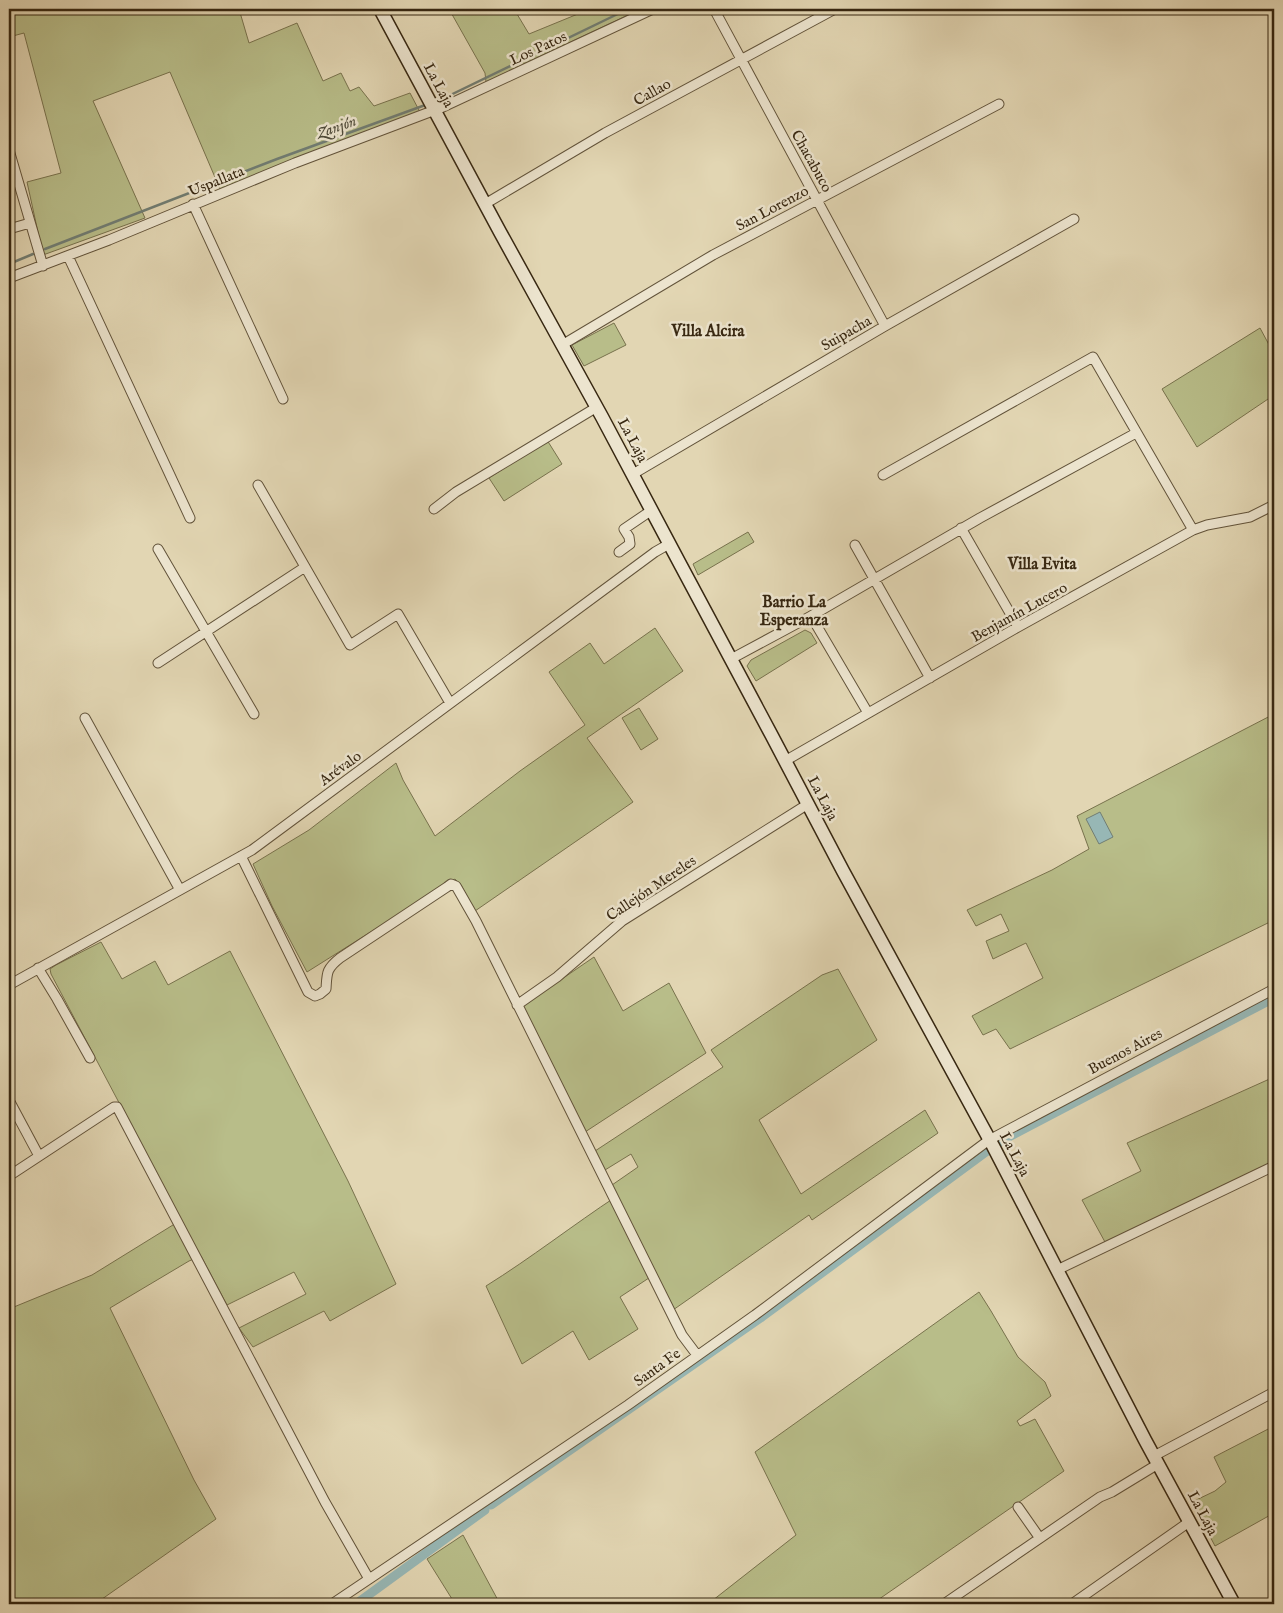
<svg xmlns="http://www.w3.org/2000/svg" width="1283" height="1613" font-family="'IM FELL English',serif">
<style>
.green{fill:#b8bd89;stroke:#78724d}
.water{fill:#97b7b5;stroke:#717d73}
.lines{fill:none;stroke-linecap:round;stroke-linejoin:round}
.stream{stroke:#717d73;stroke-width:2.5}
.canal{stroke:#97b7b5;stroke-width:9}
.minor-casing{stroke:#62533a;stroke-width:11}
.secondary-casing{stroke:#372711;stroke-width:15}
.minor{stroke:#ece4ce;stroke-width:9}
.secondary{stroke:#ece4ce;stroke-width:12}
.labels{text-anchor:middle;stroke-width:5;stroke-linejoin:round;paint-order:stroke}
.street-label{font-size:15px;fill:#372711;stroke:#ece4ce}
.water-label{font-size:16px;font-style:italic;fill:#4f4b3a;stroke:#ece4ce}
.neighbourhood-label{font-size:16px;font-weight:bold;fill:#372711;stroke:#ece4ce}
</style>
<rect width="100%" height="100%" fill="#e2d6b3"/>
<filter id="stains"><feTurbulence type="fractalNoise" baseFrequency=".004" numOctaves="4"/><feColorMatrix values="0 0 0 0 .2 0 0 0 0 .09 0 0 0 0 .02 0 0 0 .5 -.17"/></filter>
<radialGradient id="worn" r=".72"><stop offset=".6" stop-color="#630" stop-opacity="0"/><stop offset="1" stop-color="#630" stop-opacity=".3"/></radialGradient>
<path class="green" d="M9 9H239L249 43 297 23 323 81 341 73 350 91 359 87 374 106 410 93 421 114 380 126 220 189 170 72 93 101 145 218 43 255 27 182 61 173 24 33 9 37Z
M449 9H514L529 34 590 9H641L486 82 485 73Z
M614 323 626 345 584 366 572 345Z
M1260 328 1274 354V395L1197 447 1162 389Z
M547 440 562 464 504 501 489 478Z
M748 532 754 542 698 575 693 564Z
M655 628 683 671 587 738 633 802 475 911 461 885 455 879 307 972 272 906 253 864 309 830 396 763 403 780 435 836 520 771 585 725 549 672 590 643 604 664Z
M805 630 811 633 817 643 756 681 747 666 751 660Z
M639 708 658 739 641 750 622 718Z
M1274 714V920L1010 1049 996 1029 983 1035 972 1016 1043 978 1026 943 993 959 986 941 1009 931 1001 914 976 926 967 910 1052 870 1089 849 1077 816Z
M101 942 122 979 155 961 168 985 230 951 348 1181 396 1284 330 1321 324 1311 253 1347 239 1328 306 1294 294 1272 227 1305 201 1256 189 1261 110 1308 194 1480 216 1519 95 1604H9V1309L92 1275 181 1220 51 974 50 969 56 965Z
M594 957 623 1011 669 983 706 1053 585 1132 521 1007Z
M838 969 877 1040 759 1120 801 1194 925 1110 938 1133 812 1220 809 1215 673 1310 655 1274 620 1297 638 1329 589 1360 573 1331 522 1364 486 1286C531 1258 573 1225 617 1196L612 1185 638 1167 631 1154 605 1170 595 1151 723 1067 711 1050 822 975Z
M1274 1077V1161L1105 1242 1082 1200 1141 1171 1127 1143Z
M979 1292 991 1311 1018 1357 1045 1382 1051 1396 1017 1421 1020 1426 1035 1419 1064 1471 872 1604H708L796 1535 755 1452Z
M1274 1426V1513L1215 1546 1192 1502 1215 1491 1226 1482 1214 1457Z
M463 1535 500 1604H444L452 1599 427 1559Z"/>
<path class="water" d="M1100 812 1113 837 1099 844 1086 819Z"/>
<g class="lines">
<path class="stream" d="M436 102 628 9
M45 249 277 159 428 104
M9 264 33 254"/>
<path class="canal" d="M491 1505 762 1317 1001 1141 1274 998
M356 1604 485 1510"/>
<g class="minor-casing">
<path id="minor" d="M714 9 885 326
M9 150 43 266
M193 204 283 399
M485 204 605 133 835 9
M9 229 30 223
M68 256 190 518
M9 278 109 240 295 163 443 107 653 9
M562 345 713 255 999 104
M633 474 885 326 1074 219
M883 475 1093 357 1193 530
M258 485 350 645 398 614 450 703
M434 509 456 492 597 407
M961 528 1018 627
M855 545 930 678
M158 549 254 714
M619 552 630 544 629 537 624 529 652 510
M811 616 868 713
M731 659 811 616 980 518 1136 433
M158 663 305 567
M85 718 180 890
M785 761 1018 627 1193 530 1207 525 1250 517 1274 505
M241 856 308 992 315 996 320 994 326 989C327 973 326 969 340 958L447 887 451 884 456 886 476 921 682 1335 697 1355
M38 968 57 999 90 1058
M9 985 252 850 655 552 669 544
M517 1005 557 977 622 921 808 804
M9 1100 39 1156
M9 1176 114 1107H117L325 1502 369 1579
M1057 1270 1274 1166
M1154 1456 1274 1392
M1018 1507 1039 1537
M332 1604 628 1405 755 1315 989 1140 1274 989
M944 1604 1100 1497 1112 1492 1158 1464
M1072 1604 1189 1522"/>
</g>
<g class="secondary-casing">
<path id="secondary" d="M380 9 500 232 602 417 679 562 772 736 843 871 993 1146 1145 1440 1234 1604"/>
</g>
<use href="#minor" class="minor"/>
<use href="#secondary" class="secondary"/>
</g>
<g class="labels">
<g class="street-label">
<text transform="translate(538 48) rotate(-25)" y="5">Los Patos</text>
<text transform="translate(439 85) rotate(62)" y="5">La Laja</text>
<text transform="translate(652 92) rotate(-29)" y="5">Callao</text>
<text transform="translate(812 161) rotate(61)" y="5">Chacabuco</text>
<text transform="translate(216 181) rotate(-22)" y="5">Uspallata</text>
<text transform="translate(772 208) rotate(-28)" y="5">San Lorenzo</text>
<text transform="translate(846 333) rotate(-30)" y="5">Suipacha</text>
<text transform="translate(633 440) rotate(62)" y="5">La Laja</text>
<text transform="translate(1019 612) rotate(-29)" y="5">Benjamín Lucero</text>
<text transform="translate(340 768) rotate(-36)" y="5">Arévalo</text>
<text transform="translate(823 798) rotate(62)" y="5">La Laja</text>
<text transform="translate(651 888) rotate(-34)" y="5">Callejón Mereles</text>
<text transform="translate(1125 1051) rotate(-28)" y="5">Buenos Aires</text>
<text transform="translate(1015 1154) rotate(62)" y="5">La Laja</text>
<text transform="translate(657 1367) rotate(-36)" y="5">Santa Fe</text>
<text transform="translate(1203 1513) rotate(62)" y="5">La Laja</text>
</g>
<g class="water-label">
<text transform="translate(336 126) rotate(-20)" y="6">Zanjón</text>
</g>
<g class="neighbourhood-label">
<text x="708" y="336">Villa Alcira</text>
<text x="1042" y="569">Villa Evita</text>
<text x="794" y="607">Barrio La<tspan x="794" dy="18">Esperanza</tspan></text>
</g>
</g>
<rect width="1283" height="1613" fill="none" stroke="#e2d6b3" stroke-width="30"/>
<rect x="10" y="10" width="1263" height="1593" fill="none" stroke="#372711" stroke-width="2.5"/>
<rect x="15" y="15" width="1253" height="1583" fill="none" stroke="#372711"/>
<rect width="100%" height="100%" filter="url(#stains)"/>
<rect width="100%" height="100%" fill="url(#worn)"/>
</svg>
